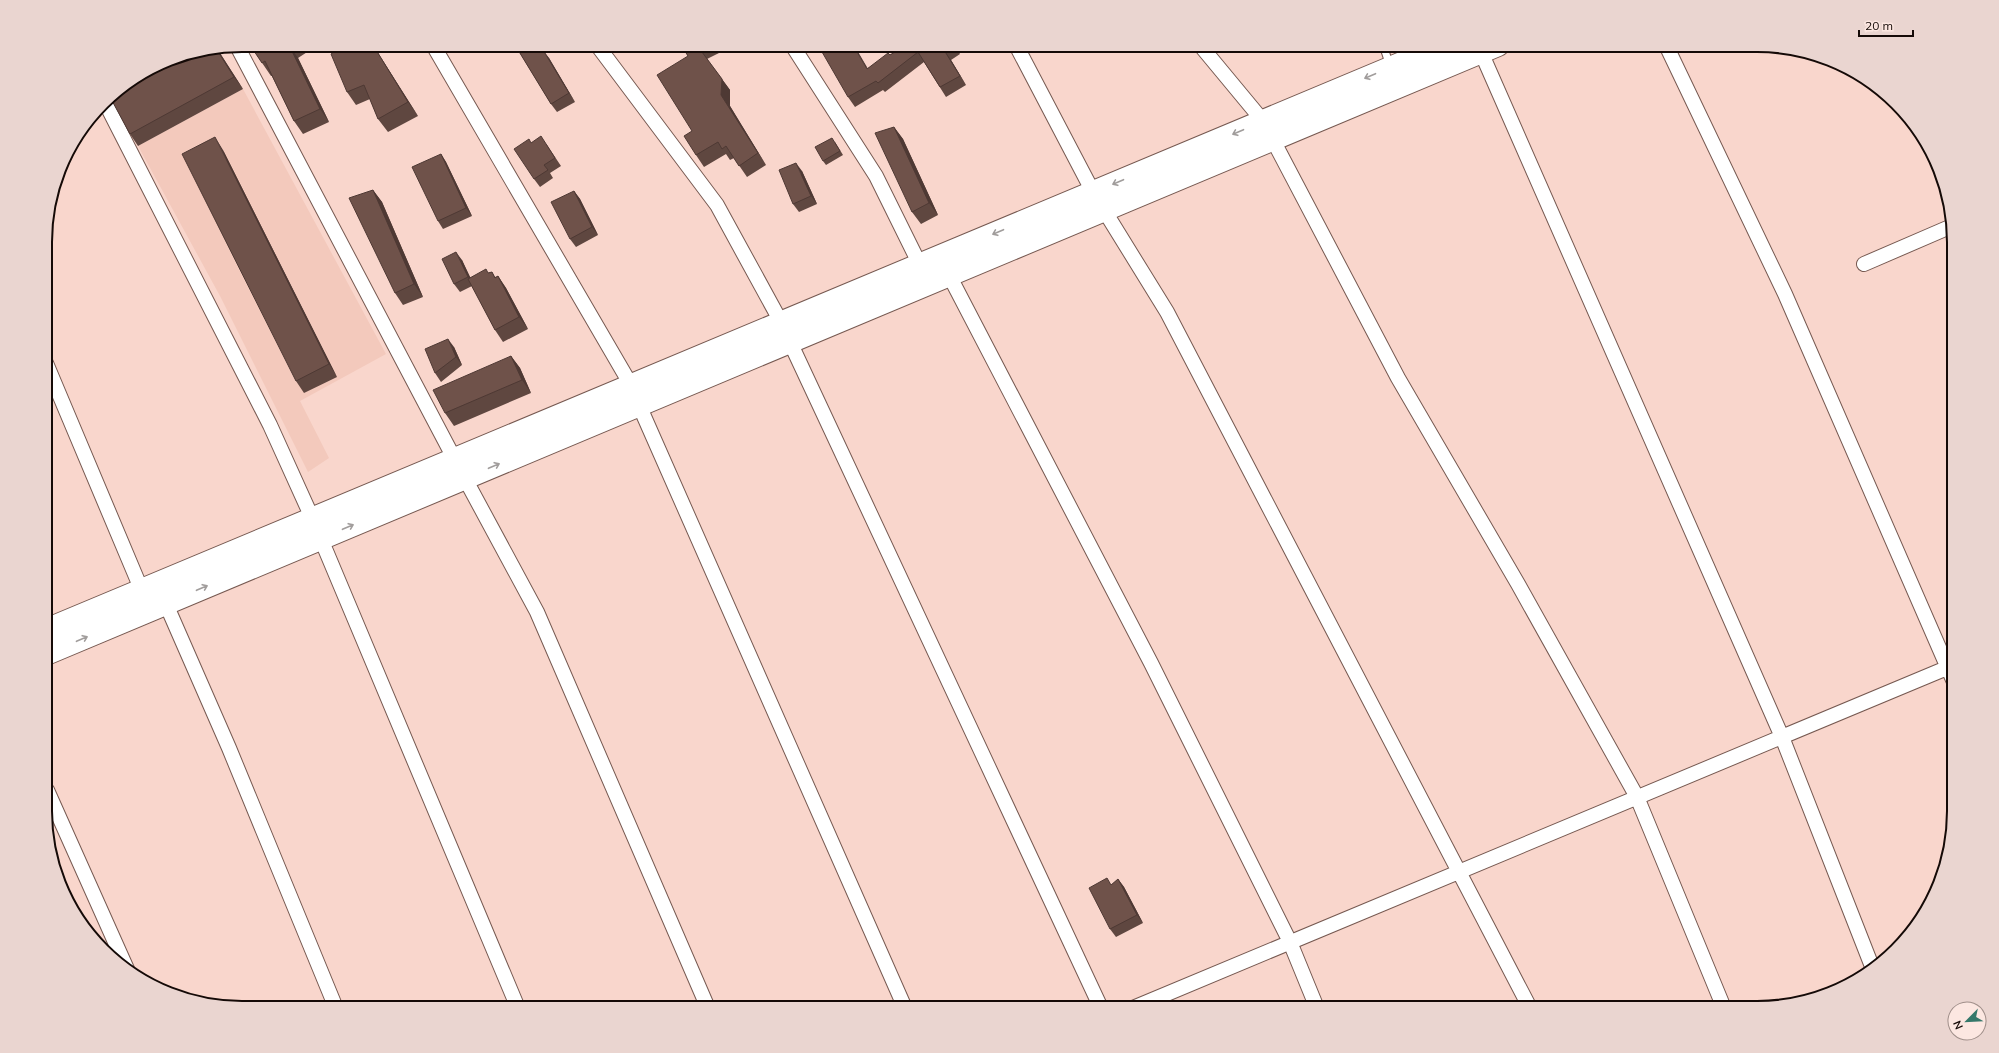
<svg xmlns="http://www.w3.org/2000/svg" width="1999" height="1053" font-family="Mulish,sans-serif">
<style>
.built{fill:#f3c9bc}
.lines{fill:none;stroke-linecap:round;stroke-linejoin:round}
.lane-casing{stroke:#765951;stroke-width:9}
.street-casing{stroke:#765951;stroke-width:16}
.primary-casing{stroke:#765951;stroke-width:24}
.lane{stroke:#fff;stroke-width:7}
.street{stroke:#fff;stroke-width:14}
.primary{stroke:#fff;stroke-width:22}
.wall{fill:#5f4740}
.shaded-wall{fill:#4e3934}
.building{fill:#6f524a;stroke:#4e3934}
.oneway{stroke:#a19d9c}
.rim{fill:none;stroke:#150a07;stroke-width:2}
</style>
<rect width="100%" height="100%" fill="#f9d6cc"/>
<path class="built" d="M243 89 386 354 300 401 329 458 308 472 220 296 138 146Z"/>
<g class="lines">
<g class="lane-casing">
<path id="lane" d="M1383 45 1390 66"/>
</g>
<g class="street-casing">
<path id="street" d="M433 45 631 385
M597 45 717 205 781 322
M792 45 876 176 920 265
M1016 45 1093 192
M1200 45 1263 121 1398 378 1518 584 1637 797 1724 1008
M1666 45 1785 294 1954 682
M237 46 455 460 537 612 708 1008
M1481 52 1782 737 1873 969
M105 102 270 425 313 520 518 1008
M1104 210 1167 312 1530 1008
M1864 264 1952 226
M949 275 1151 663 1290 942 1317 1008
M790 342 1101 1008
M46 363 142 591
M639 405 905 1008
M166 604 229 748 336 1008
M47 790 127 969
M1133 1008 1954 665"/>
</g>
<g class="primary-casing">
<path id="primary" d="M46 630 1445 45
M46 654 1498 45"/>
</g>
<use href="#lane" class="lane"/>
<use href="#street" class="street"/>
<use href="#primary" class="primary"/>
</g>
<path class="wall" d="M250 45H318L298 58 329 122 303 134 294 121 272 76H271Z
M343 45H373L418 116 388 132 378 119 370 99 356 105 347 92 344 46Z
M515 45H537L541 52 549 58 575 102 557 112 551 104Z
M681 45H714L719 53 707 59 730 90V106L766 165 747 177 734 158 730 160 726 154 704 167 696 155 692 131 688 56Z
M906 45H955L960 54 951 60 966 85 946 97 924 62 885 92 883 90 855 107 848 97 868 68Z
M218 50 243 89 138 146 130 134 153 72 167 60Z
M894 127 903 139 938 215 921 224 912 212Z
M532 142 547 145 561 166 550 173 553 178 540 187 534 179Z
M835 142 843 155 826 165 823 161Z
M223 150 337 377 304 393 296 381Z
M441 154 446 162 472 216 443 229 438 221Z
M802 171 817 204 799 212 793 204Z
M373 190 382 202 423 297 403 305 395 293Z
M574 191 580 199 598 235 576 247 570 239Z
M462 260 470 278 488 273 492 272 495 277 498 276 506 288 528 329 503 342 495 330 472 286 460 292 454 284Z
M454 347 462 365 441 382 435 373Z
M511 356 520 368 531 393 454 426 445 413Z
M1118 879 1124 887 1143 923 1116 937 1110 929 1112 885Z"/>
<path class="shaded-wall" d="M289 45 298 58 329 122 320 109Z
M373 45 418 116 408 102Z
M853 45H854L874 79 867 69Z
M217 50H218L243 89 234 77Z
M543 50 549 58 575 102 569 93Z
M944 50 951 60 966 85 960 76Z
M722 79 730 90V106L766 165 758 153 721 95Z
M894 127 903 139 938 215 929 203Z
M215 137 223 150 337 377 329 364Z
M441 154 446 162 472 216 466 208Z
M796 163 802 171 817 204 811 196Z
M373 190 382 202 423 297 414 284Z
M574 191 580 199 598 235 592 227Z
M456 252 462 260 474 285 468 277Z
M498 276 506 288 528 329 519 317Z
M448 339 454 347 462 365 456 357Z
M511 356 520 368 531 393 522 380Z
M1118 879 1124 887 1143 923 1137 915Z"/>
<path class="building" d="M250 45H289L320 109 294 121 265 61 262 63Z
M344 45H373L408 102 378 119 364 85 347 92 331 54Z
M515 45H536L540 52 543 50 569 93 551 104Z
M681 45H704L699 48 722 79 721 95 758 153 739 166 726 146 722 149 718 142 696 155 684 136 692 131 657 75 688 56Z
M818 45H853L867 69 888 53 890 55 906 45H952L944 50 960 76 940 87 918 52 878 83 876 81 848 97Z
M217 50 234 77 130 134 110 97 112 94 130 83 153 72 152 69 167 60Z
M894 127 929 203 912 212 875 133Z
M541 136 555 158 544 165 548 170 534 179 514 149 529 139 531 143Z
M215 137 329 364 296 381 182 154Z
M832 138 840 151 823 161 815 147Z
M441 154 466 208 438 221 412 167Z
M796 163 811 196 793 204 779 170Z
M373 190 414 284 395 293 349 198Z
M574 191 592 227 570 239 551 202Z
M456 252 468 277 454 284 442 259Z
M486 269 488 273 492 272 495 278 498 276 519 317 495 330 468 279Z
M448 339 456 357 435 373 425 349Z
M511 356 522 380 445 413 433 390Z
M1107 878 1111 885 1118 879 1137 915 1110 929 1089 888Z"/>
<defs><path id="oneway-shaft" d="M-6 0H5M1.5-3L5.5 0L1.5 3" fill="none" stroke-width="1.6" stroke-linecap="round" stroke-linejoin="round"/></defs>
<g class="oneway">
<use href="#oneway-shaft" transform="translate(1370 76) rotate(157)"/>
<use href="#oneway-shaft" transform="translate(1238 132) rotate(157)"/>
<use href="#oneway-shaft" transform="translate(1118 182) rotate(157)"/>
<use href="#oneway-shaft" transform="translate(998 232) rotate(157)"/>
<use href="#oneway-shaft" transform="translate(494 466) rotate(-23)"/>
<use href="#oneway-shaft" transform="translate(348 527) rotate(-23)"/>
<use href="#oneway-shaft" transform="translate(202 588) rotate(-23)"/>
<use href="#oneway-shaft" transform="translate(82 639) rotate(-23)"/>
</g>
<path d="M0 0H1999V1053H0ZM242 52H1757A190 190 0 0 1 1947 242V811A190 190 0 0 1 1757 1001H242A190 190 0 0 1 52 811V242A190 190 0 0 1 242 52Z" fill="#ead5d0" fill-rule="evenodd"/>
<path class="rim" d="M242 52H1757A190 190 0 0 1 1947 242V811A190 190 0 0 1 1757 1001H242A190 190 0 0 1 52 811V242A190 190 0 0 1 242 52Z"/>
<g transform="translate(1967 1021) rotate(246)"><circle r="19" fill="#fce7e1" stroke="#a08f8a"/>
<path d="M0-3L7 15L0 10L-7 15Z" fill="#35786a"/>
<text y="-6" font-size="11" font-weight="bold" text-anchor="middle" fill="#150a07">N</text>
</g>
<path d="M1859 30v6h54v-6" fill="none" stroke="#150a07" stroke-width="2"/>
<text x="1865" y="30" font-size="12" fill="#150a07" stroke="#fce7e1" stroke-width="3" paint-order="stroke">20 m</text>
</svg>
